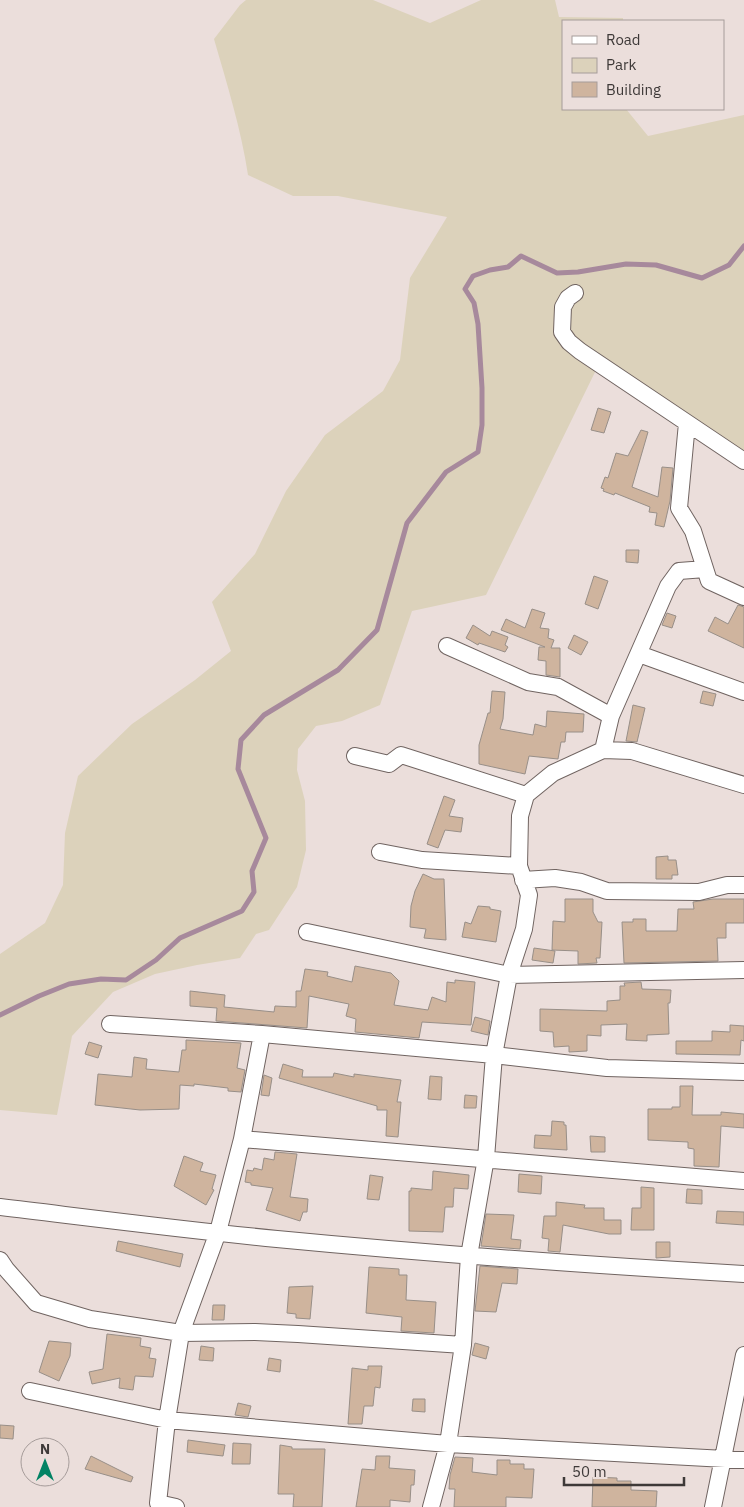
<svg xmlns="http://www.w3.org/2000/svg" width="744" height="1507" font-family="'IBM Plex Sans',sans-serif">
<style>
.green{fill:#dcd2bb}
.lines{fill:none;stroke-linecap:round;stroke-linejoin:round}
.stream{stroke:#a7899c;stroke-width:5}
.building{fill:#cfb49e;stroke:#988f88}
.minor-casing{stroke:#706461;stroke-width:18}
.minor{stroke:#fff;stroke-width:16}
</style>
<rect width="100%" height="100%" fill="#ebdedb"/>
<path class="green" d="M246 0H373L430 23 481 0H555L559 17 623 18V21H563V109H626L648 136 744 115V457L597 368 486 595 412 611 380 705 342 721 316 726 298 749 297 770 305 801 306 850 297 887 269 930 256 934 240 958 197 965 155 974 113 992 72 1036 57 1115 0 1110V954L45 923 63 885 65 833 78 776 132 724 195 680 231 651 212 602 255 554 286 491 325 435 383 391 400 360 410 278 447 217 338 196H293L248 175C241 129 227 84 214 39L240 5Z"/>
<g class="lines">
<path class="stream" d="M0 1015 39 996 69 984 101 979 126 980 156 960 180 938 242 911 254 892 252 871 266 838 238 769 241 740 264 715 338 670 377 630 407 523 446 472 478 452 482 425V388L478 324 474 303 465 289 473 276 490 270 508 267 521 256 557 273 578 272 626 264 656 265 702 278 729 265 744 246"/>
</g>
<path class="building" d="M598 408 611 412 604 433 591 430Z
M641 430 648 432 632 487 658 497 662 467 673 468 670 501 664 527 655 525 657 513 649 512 650 507 615 493 614 495 603 491 604 489 601 488 605 477 608 478 616 453 628 456Z
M626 550H639L638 563 626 562Z
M594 576 608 581 598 609 585 604Z
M738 605 744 607V648L708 631 715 617 728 624Z
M532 609 545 613 540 628 549 629 548 638 554 640 551 648H560V677L546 675V661L538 660 539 647H545L501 630 506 619 525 628Z
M667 613 676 616 672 628 662 625Z
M473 625 490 636 492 631 508 637 505 645 508 647 505 652 479 643 478 645 466 638Z
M574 635 588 642 581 655 568 648Z
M492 691 505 692 503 719 500 729 533 735 535 724 546 727 547 711 584 714 583 732H566L565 742H561L558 759 529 756 525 774 479 764V745L488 713H490Z
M703 691 716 694 713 706 700 703Z
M633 705 645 708 637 742 626 741Z
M444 796 455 800 449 816 463 818 461 832 445 830 438 848 427 844Z
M668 856V860H676L678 875H672V879H656V857Z
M423 874 434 879H444L446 940 424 938 426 929 410 927 411 906 415 891Z
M565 899H593V912L598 922H602L600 958H596L597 963 578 964V951L552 950 553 921 565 922Z
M713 899H744V923H726V938H717L718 961 624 963 622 922H633V919H646V931H677L678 909H694L693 902Z
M478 906 490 907V909L501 911 496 942 462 937 465 922 471 924Z
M534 948 555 951 553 963 532 960Z
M355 966 391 973 399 981 394 1005 428 1010 432 997 446 1002 447 982 455 983V980L475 982 471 1025 422 1022 419 1038 355 1032 356 1019 346 1016 349 1004 309 996 307 1028 216 1021 217 1008 190 1006V991L225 995 224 1007 274 1012 275 1006 296 1007V991H301L305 969 328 972 327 976 352 982Z
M641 982 642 989 671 990 670 1003H668L669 1034 647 1035V1041L626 1040 627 1024 601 1025V1036L587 1035V1051L569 1052V1046L554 1047 553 1032 540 1031V1009L607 1011V1001L620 1000V986H625L624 983Z
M475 1017 490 1021 488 1035 471 1031Z
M730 1025 744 1026V1041L741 1040 740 1055 676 1054V1041H712V1031L730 1032Z
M186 1040 241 1043 237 1068 245 1070 241 1092 228 1091V1088L194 1084V1086L180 1085 179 1109 140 1110 95 1105 98 1074 132 1077 134 1057 147 1059 146 1069 179 1072 182 1050H186Z
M89 1042 102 1046 98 1058 85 1054Z
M283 1064 303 1070 302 1077H333L334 1073 354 1077V1074L401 1080 397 1102H401L398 1137 386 1136 387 1110H377V1106L279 1078Z
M264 1075 272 1078 269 1096 261 1095Z
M430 1076 442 1077 441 1100 428 1099Z
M680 1086H693L692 1115H721V1112L744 1114V1128L721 1126 719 1167 694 1166V1149L688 1148V1142L648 1140V1109H672V1107H680Z
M465 1095 477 1096 476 1108H464Z
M552 1121 564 1122V1125H566L567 1150 534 1148 535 1135 551 1136Z
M590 1136 605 1137V1152H591Z
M275 1152 297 1154 290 1197 308 1199 307 1212H303L300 1221 266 1210 273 1188 251 1185V1183L245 1182 247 1170 253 1171 254 1168 262 1170 264 1158 274 1160Z
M184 1156 203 1163 200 1171 216 1175 212 1189 214 1190 206 1205 174 1186Z
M433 1171 469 1175 468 1189 454 1188 453 1207H445L443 1232 409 1231V1191H411V1188L432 1190Z
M519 1174 542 1176 541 1194 518 1192Z
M370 1175 383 1177 379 1200 367 1199Z
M641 1187 654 1188V1230H631L632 1208H641Z
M687 1189 702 1190V1204L686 1203Z
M556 1202 585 1205 584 1208H604V1220H621V1234H609L563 1225 560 1252 548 1251 549 1239 542 1238 544 1216H556Z
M717 1211 744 1212V1225L716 1223Z
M486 1214 514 1215 511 1239 521 1240 520 1249 481 1246Z
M118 1241 183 1254 180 1267 116 1251Z
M656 1242H670V1257L656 1258Z
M480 1266 518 1269 517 1284 502 1283 496 1312 475 1311Z
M369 1267 399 1269V1275H407L406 1300 436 1302 434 1333 401 1331 402 1317 366 1313Z
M313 1286 310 1319 296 1318V1314L287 1313 289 1287Z
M213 1305H225L224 1320H212Z
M107 1334 141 1338 140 1346 151 1348 149 1358 156 1359 153 1377 135 1376 133 1390 119 1388 120 1378 92 1384 89 1372 103 1369Z
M49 1341 71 1343 70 1356 59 1381 39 1372Z
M475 1343 489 1347 486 1359 472 1355Z
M201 1346 214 1348 213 1361 199 1360Z
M269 1358 281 1360 280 1372 267 1370Z
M368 1366H382L380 1388 375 1387 373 1406H364L362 1424H348L352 1368 368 1370Z
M413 1399H425V1412L412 1411Z
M238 1403 251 1406 248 1417 235 1415Z
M0 1425 14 1426 13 1439 0 1438Z
M188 1440 225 1445 223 1456 187 1452Z
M233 1443 251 1444 250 1464H232Z
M280 1445 292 1447V1449H325L322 1507H293L294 1494H278Z
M91 1456 133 1477 131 1482 85 1469Z
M376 1456H390L389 1468 415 1470 414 1485H411L410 1502 390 1500V1507H356L362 1469 375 1470Z
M455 1457 473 1458 472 1472 497 1475V1460H510V1464H524V1469H534L532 1498 506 1497V1507H454L455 1489H449L450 1475Z
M593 1477 617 1478V1481H631V1490L657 1491 656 1507H592Z"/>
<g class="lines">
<g class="minor-casing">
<path id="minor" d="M575 293 568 298 563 307 562 332 569 342 580 351 744 461
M687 423 679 508 693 531 709 581 744 597
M447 646 528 682 558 687 611 716
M639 654 744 692
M603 750 632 751 744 785
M355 756 389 764 401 755 526 795
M380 852 422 860 519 866
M523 880 555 878 581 882 607 891 699 892 727 885H744
M307 932 509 975 744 970
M110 1024 262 1034
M744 1072 607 1068 494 1055 262 1034 242 1139 218 1232 181 1333 167 1420 448 1444 744 1460
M242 1139 744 1181
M0 1207C92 1218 185 1230 277 1239 433 1254 588 1265 744 1274
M0 1260 6 1269 36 1303 90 1319 181 1333 255 1332 298 1334 463 1345
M30 1391 167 1420 158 1503 176 1507
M431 1507 448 1444 463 1345 469 1256 486 1158 494 1055 509 975 524 929 529 895 519 866 520 816 526 795 553 773 603 750 611 716 668 586 679 571 705 569
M713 1507 744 1355"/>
</g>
<use href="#minor" class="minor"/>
</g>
<rect x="562" y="20" width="162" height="90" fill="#ebdedb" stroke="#a69c9a"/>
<rect x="572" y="36" width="25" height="8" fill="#ffffff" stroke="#a69c9a"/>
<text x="606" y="45" font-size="15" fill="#3e3938">Road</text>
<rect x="572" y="58" width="25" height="15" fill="#dcd2bb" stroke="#a69c9a"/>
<text x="606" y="70" font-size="15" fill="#3e3938">Park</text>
<rect x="572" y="82" width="25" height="15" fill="#cfb49e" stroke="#a69c9a"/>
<text x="606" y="95" font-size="15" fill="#3e3938">Building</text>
<g transform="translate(45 1462)"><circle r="24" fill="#ebdedb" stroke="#a69c9a"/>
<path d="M0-4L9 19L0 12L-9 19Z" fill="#028364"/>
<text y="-8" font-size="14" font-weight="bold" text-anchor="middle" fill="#3e3938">N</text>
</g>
<path d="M564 1477v8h120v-8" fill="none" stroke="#3e3938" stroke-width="2.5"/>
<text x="572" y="1477" font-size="15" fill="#3e3938" stroke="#ebdedb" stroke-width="4" paint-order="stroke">50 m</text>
</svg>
